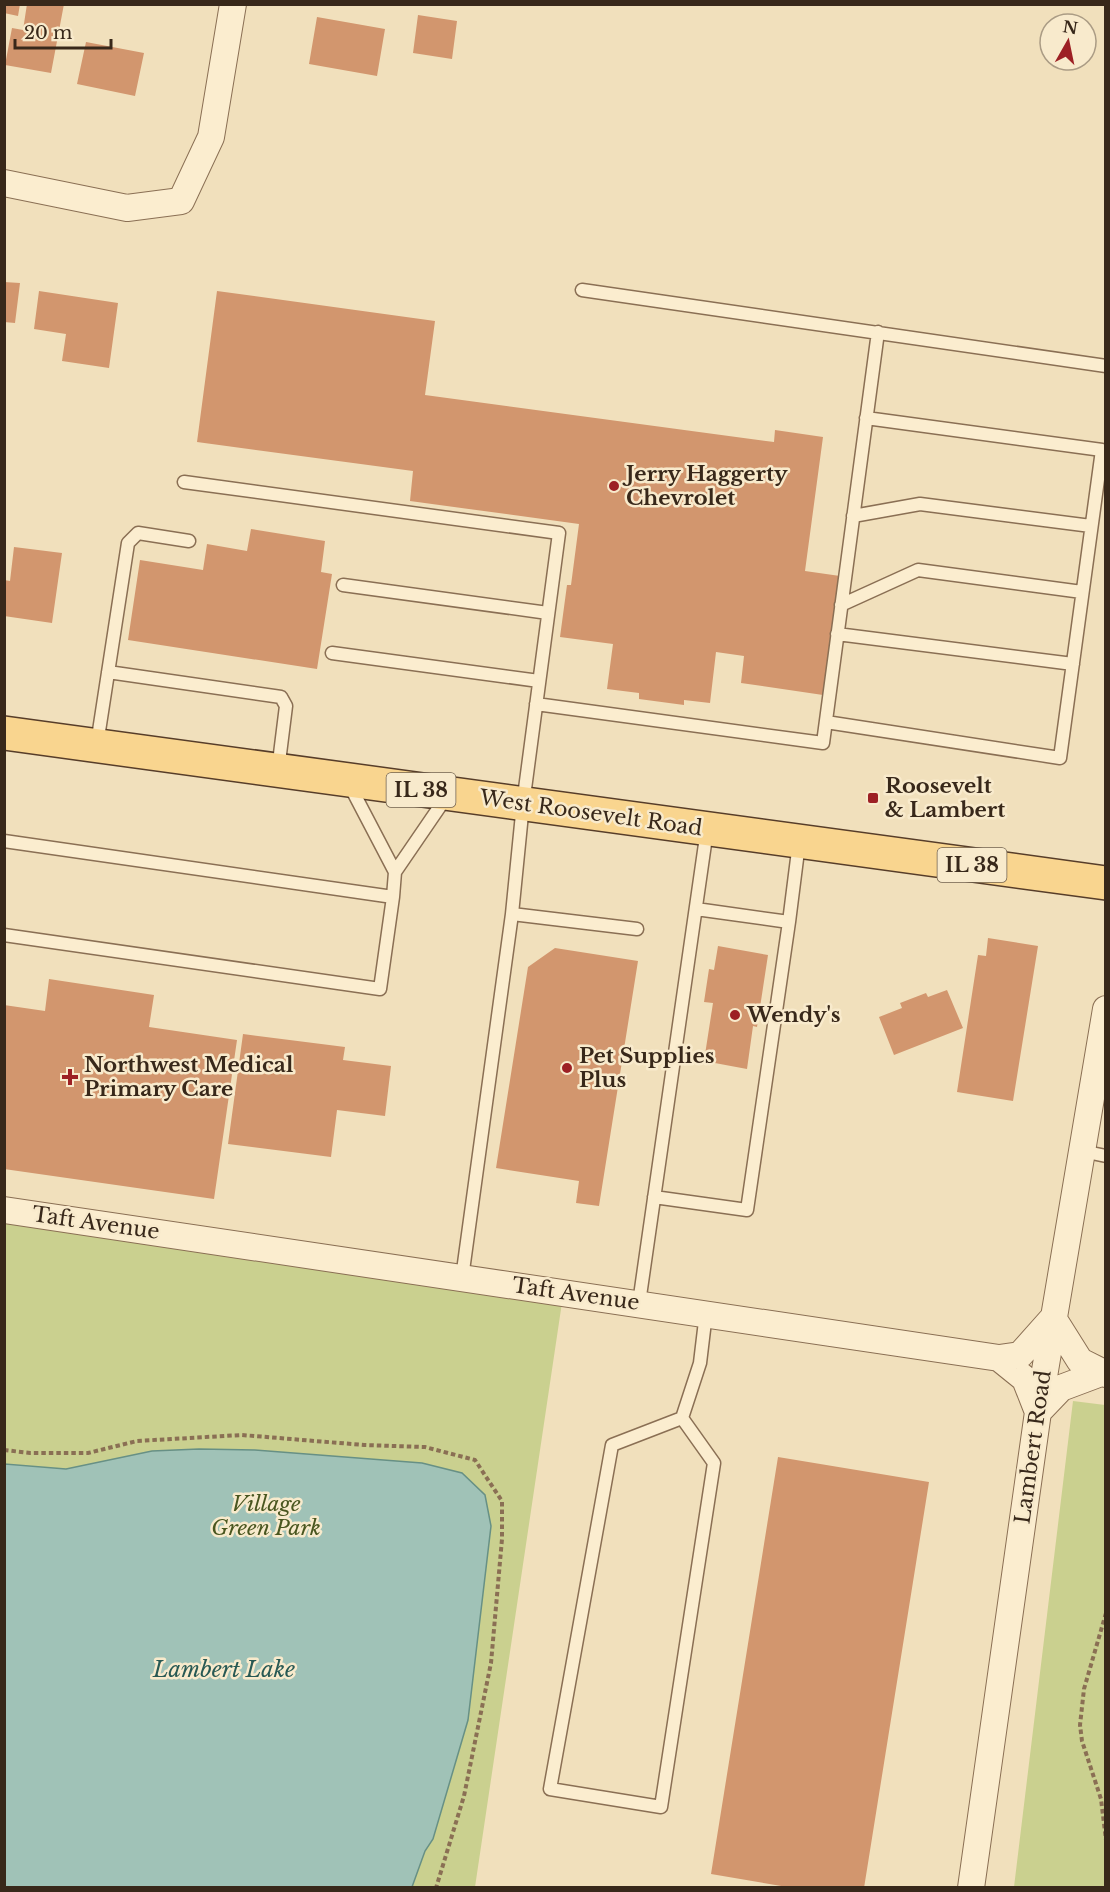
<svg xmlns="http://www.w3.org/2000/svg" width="1110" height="1892" font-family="'Libre Baskerville',serif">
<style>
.green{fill:#cad08f}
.water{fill:#a0c2b7;stroke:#679085;stroke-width:1.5}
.building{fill:#d2966e}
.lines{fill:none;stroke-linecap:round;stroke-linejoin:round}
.lane-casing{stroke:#8a6f54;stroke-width:15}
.street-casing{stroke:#8a6f54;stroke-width:28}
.primary-casing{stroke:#573d29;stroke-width:36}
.path{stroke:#8a6f54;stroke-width:4;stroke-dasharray:4.5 3;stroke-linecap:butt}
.lane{stroke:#fbedcf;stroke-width:12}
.street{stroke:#fbedcf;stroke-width:26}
.primary{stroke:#f9d58f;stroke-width:33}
.poi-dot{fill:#9d2024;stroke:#f8eacc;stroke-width:2}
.labels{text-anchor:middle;stroke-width:5;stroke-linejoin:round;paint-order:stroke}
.shield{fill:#f8eacc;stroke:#72624f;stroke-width:1.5}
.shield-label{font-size:20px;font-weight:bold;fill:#38281a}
.poi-label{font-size:21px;font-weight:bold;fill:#38281a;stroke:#f8eacc;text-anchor:start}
.street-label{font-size:21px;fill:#38281a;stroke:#f8eacc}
.park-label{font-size:21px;font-style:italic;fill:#49561f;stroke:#f8eacc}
.water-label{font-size:22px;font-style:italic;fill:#285954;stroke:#f8eacc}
</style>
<rect width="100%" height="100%" fill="#f1e0bc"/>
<path class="green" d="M5 1213 564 1289 475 1887 5 1888Z
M1073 1401 1105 1405V1887H1014Z"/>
<path class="water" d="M199 1449 255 1450 422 1463 462 1473 485 1495 491 1526 468 1720 433 1839 425 1851 412 1887H5V1464L66 1469 152 1451Z"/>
<path class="building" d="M4 4H20L18 16 4 13Z
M27 4H64L51 73 5 65 12 28 23 30Z
M418 15 457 21 452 59 413 53Z
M317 17 385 29 377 76 309 64Z
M86 42 144 53 135 96 77 84Z
M4 282 20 283 15 323 4 322Z
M39 291 118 303 109 368 62 361 66 334 34 329Z
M217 291 435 321 425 395 774 442 775 430 823 437 805 571 840 576 823 695 741 683 744 656 716 652 710 703 684 700V705L639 699V693L607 689 613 644 560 637 567 585H571L579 524 410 501 413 471 197 442Z
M251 529 325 541 321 572 332 574 317 669 128 640 140 560 203 570 207 544 247 551Z
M14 547 62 553 52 623 4 616V580L10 581Z
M988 938 1038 946 1013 1101 957 1092 978 955 986 956Z
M718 946 768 955 757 1027 753 1026 747 1069 704 1061 713 1003 704 1002 709 969 714 970Z
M555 948 638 961 599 1206 576 1203 579 1181 496 1168 528 967Z
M49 979 154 995 149 1027 237 1040 214 1199 4 1169V1005L45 1011Z
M947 990 963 1028 894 1055 879 1017 902 1008 900 1003 926 993 928 997Z
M243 1034 345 1047 343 1060 391 1066 385 1116 337 1110 331 1157 228 1144Z
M778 1457 929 1482 864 1888H793L711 1874Z"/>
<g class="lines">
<g class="lane-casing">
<path id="lane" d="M582 290 1106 366
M184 482 559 533 523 804 512 914 462 1278
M853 516 920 504 1091 526
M343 585 548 613
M841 605 918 570 1082 592
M837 634 1073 664
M332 653 539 681
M108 672 281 697 286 706 278 770
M536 704 823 743 878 332
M826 722 1060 758 1102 450 866 418
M97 744 128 543 138 533 189 541
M349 784 395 872 393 897
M4 841 393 897 380 989 4 935
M395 872 447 796
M512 914 637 929
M789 922 799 843
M1082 1151 1106 1156
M654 1197 747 1210 789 922 696 909
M639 1303 707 830
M682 1418 714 1463 661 1807 550 1789 612 1445 682 1418 700 1363 706 1313"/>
</g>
<g class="street-casing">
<path id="street" d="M4 183 127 208 181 201 211 137 233 4
M4 1210 999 1358 1020 1355 1053 1318
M1053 1318 1080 1361 1106 1374
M999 1358 1025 1379 1038 1412 1061 1388 1101 1373
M971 1888 1038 1412 1106 1009"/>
</g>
<g class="primary-casing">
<path id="primary" d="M4 733 1106 883"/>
</g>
<path class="path" d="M4 1450 30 1453H88L137 1441 242 1435 364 1445 425 1447 475 1460 502 1501V1539L491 1663 464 1796 436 1888
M1106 1613 1084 1689 1080 1725 1082 1741 1101 1799 1106 1840"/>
<use href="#lane" class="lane"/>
<use href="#street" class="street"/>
<use href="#primary" class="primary"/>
</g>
<g class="poi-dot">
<circle cx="614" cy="486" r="6"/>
<rect x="867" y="792" width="12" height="12" rx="3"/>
<circle cx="735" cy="1015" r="6"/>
<circle cx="567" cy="1068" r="6"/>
<path d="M67 1068h6v6h6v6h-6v6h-6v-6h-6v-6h6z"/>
</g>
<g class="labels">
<g class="shield">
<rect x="386.5" y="773" width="69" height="34" rx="4.5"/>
<rect x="937.5" y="848" width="69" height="34" rx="4.5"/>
</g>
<g class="shield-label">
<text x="421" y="797">IL 38</text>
<text x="972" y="872">IL 38</text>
</g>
<g class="poi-label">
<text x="626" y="481">Jerry Haggerty<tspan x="626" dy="24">Chevrolet</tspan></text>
<text x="885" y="793">Roosevelt<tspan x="885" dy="24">&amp; Lambert</tspan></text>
<text x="747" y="1022">Wendy's</text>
<text x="579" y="1063">Pet Supplies<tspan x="579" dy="24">Plus</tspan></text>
<text x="84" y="1072">Northwest Medical<tspan x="84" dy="24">Primary Care</tspan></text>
</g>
<g class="street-label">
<text transform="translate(591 813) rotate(8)" y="7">West Roosevelt Road</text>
<text transform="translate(96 1223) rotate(8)" y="7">Taft Avenue</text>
<text transform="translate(576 1294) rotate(8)" y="7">Taft Avenue</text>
<text transform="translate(1033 1447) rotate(-82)" y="7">Lambert Road</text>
</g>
<g class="park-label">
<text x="266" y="1511">Village<tspan x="266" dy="24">Green Park</tspan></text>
</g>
<g class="water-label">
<text x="224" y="1677">Lambert Lake</text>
</g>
</g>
<rect width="1110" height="1892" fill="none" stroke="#38281a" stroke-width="12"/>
<g transform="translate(1068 42) rotate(9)"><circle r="28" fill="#f8eacc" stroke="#ab9c85" stroke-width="1.5"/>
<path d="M0-4.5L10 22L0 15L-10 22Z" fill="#9d2024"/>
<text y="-9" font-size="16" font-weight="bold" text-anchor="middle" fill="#38281a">N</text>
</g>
<path d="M15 39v9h96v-9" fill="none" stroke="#38281a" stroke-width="3"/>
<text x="24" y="39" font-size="18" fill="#38281a" stroke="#f8eacc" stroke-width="4.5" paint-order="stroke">20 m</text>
</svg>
